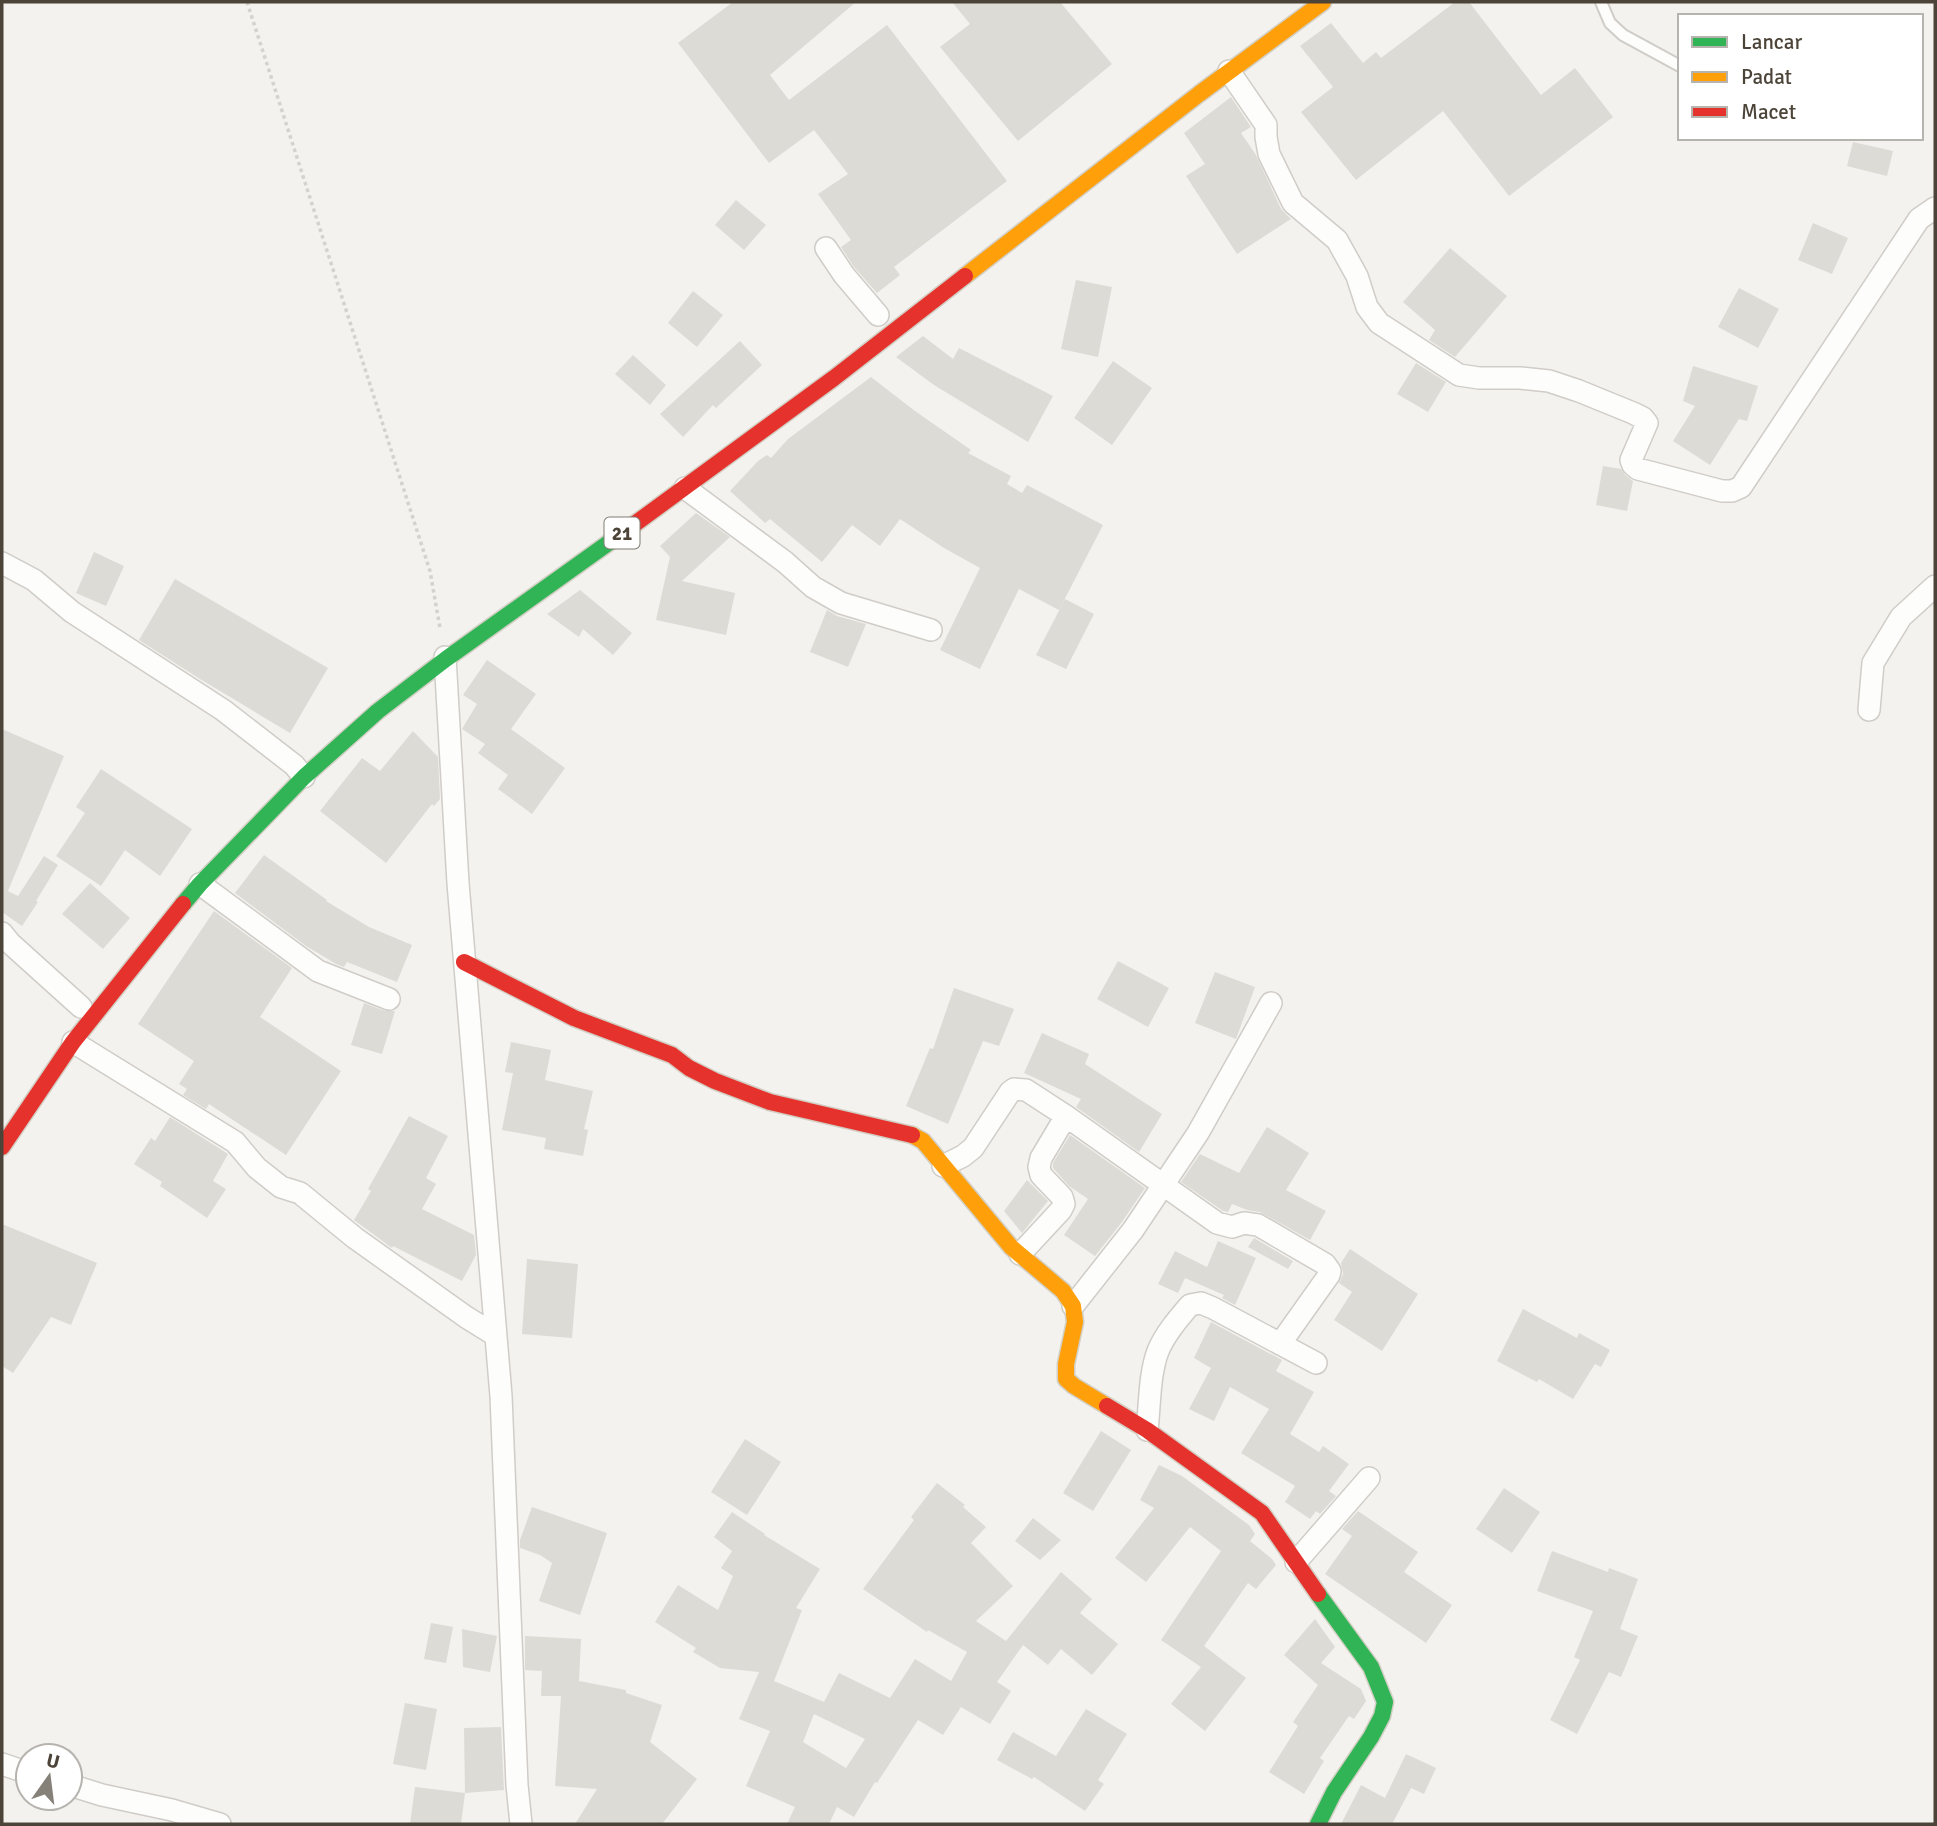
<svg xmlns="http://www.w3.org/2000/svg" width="1937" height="1826" font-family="Signika,sans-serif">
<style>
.building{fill:#dddbd6;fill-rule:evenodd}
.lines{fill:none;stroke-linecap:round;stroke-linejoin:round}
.lane-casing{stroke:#d0cdc8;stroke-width:14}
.street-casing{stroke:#d0cdc8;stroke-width:24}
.fast-casing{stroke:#d3cfc4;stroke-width:19}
.slow-casing{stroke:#d3cfc4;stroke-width:19}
.jam-casing{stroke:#d3cfc4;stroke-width:19}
.path{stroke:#d3d2cc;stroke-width:3.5;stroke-dasharray:3.5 3.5;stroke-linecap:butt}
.lane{stroke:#fdfdfc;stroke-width:10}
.street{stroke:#fdfdfc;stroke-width:21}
.fast{stroke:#30b455;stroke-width:16}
.slow{stroke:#ff9f0a;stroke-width:16}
.jam{stroke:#e5322d;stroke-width:16}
.labels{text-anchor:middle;stroke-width:5;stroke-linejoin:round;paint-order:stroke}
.shield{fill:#fff;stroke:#827c74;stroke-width:2}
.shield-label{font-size:19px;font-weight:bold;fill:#4c4438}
</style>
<rect width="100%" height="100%" fill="#f3f2ee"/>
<path class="building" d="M733 2H856L770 75 789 100 887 25 1007 181 894 267 900 275 877 293 854 267 841 247 851 240 818 194 848 174 814 130 769 163 678 43Z
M952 2H1060L1112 64 1018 141 940 47 970 24Z
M1455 2H1469L1541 95 1575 68 1613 117 1509 196 1443 111 1356 180 1301 112 1333 87 1300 46 1331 23 1363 63 1376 52 1381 58Z
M1231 97 1251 127 1241 133 1256 155 1281 209 1291 219 1237 254 1186 176 1205 164 1184 133Z
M1853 142 1893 151 1887 176 1847 166Z
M736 200 766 225 744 250 715 225Z
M1813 223 1848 238 1832 274 1798 260Z
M1450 248 1507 296 1455 357 1429 340 1435 330 1403 302Z
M1076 280 1112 287 1098 357 1061 349Z
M1739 288 1779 309 1758 348 1718 327Z
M693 291 723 315 697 347 668 323Z
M923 336 953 359 959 348 1053 396 1028 442 934 385 896 357Z
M740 341 762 365 716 408 713 405 683 437 660 414Z
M633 355 666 385 650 405 615 374Z
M1113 361 1152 388 1112 445 1074 418Z
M1416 363 1446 382 1428 412 1397 394Z
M1693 366 1758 386 1747 421 1739 419 1710 465 1673 441 1695 406 1683 401Z
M871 377 915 411 971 450 968 453 1011 476 1007 484 1022 493 1027 485 1103 525 1059 610 1019 589 980 669 940 650 980 568 944 548 900 519 880 546 852 525 822 562 770 519 765 523 730 491 758 461 767 455 771 458 788 439Z
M1603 466 1621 469 1625 475 1633 481 1627 511 1596 505Z
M696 513 730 537 682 581 735 593 726 635 656 620 670 557 660 546Z
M94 552 124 566 106 606 76 593Z
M175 579 328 668 290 733 200 679 139 640Z
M580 590 632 633 613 655 583 629 579 637 547 614Z
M1065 599 1094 614 1066 669 1036 655Z
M827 610 837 616 866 624 848 667 810 652Z
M487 660 536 694 511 729 565 768 532 814 498 789 508 775 478 753 485 744 462 729 477 704 463 695Z
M2 729 64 756 8 891 18 896 44 856 58 865 36 901 38 902 22 926 2 912Z
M413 731 438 757 440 799 434 806 432 804 386 863 320 811 362 758 380 771Z
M101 769 192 829 160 876 125 850 101 886 56 856 85 813 76 807Z
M264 855 327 900 326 901 369 927 412 945 397 982 347 962 344 967 336 964 306 946 235 893Z
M90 883 130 918 103 949 62 914Z
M214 911 292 968 260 1017 341 1071 286 1155 209 1104 206 1109 183 1095 187 1089 179 1084 194 1061 138 1024Z
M1118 961 1169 988 1148 1027 1097 999Z
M1215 972 1255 987 1236 1039 1195 1023Z
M954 988 1014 1009 999 1046 983 1041 948 1124 906 1106 930 1048 933 1049Z
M364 1003 385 1011H395L382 1054 351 1045Z
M1042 1033 1089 1054 1085 1064 1162 1114 1139 1152 1076 1107 1081 1099 1024 1073Z
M511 1042 551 1050 545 1080 593 1091 584 1129 588 1130 583 1156 544 1149 546 1138 502 1130 513 1073 505 1072Z
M409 1116 448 1136 426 1178 436 1184 422 1209 474 1235 476 1255 462 1281 393 1246 392 1248 354 1220 371 1191 368 1189Z
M170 1117 228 1154 213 1181 226 1189 207 1218 160 1186 162 1182 134 1164 151 1138 155 1141Z
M1267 1127 1309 1153 1286 1190 1326 1211 1310 1240 1260 1212 1247 1210 1232 1204 1228 1212 1223 1211 1181 1182 1200 1154 1239 1173Z
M1070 1135 1145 1188 1122 1222 1095 1256 1064 1235 1088 1199 1069 1186 1053 1168V1163Z
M1027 1180 1048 1201 1022 1233 1004 1211Z
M2 1224 97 1263 71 1325 51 1317 13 1373 2 1366Z
M1254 1238 1293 1261 1288 1269 1248 1247Z
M1218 1241 1256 1258 1235 1305 1222 1298 1224 1295 1185 1278 1178 1293 1158 1284 1175 1251 1207 1267Z
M1350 1249 1418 1294 1382 1351 1334 1320 1352 1292 1339 1283 1343 1274 1341 1263Z
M527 1259 578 1264 572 1338 522 1334Z
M1523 1309 1577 1338 1579 1333 1610 1350 1601 1367 1595 1364 1573 1399 1539 1379 1537 1382 1497 1361Z
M1211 1322 1282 1360 1276 1371 1314 1392 1290 1434 1319 1452 1323 1446 1349 1464 1329 1491 1336 1496 1320 1514 1316 1511 1310 1519 1285 1502 1295 1486 1241 1453 1269 1409 1230 1387 1214 1421 1189 1409 1211 1368 1194 1358Z
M1101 1431 1131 1450 1093 1511 1063 1493Z
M745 1439 781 1462 747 1515 711 1492Z
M1159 1465 1182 1476 1249 1525 1255 1534 1250 1541 1272 1559 1276 1565 1256 1589 1248 1583 1204 1646 1246 1678 1205 1731 1171 1704 1201 1667 1161 1640 1221 1551 1190 1527 1146 1582 1115 1558 1154 1508 1140 1500Z
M937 1483 965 1505 963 1507 986 1527 971 1543 1013 1586 976 1621 1006 1641 1061 1572 1092 1599 1080 1613 1118 1644 1092 1675 1061 1649 1048 1665 1023 1645 997 1682 1011 1691 990 1724 961 1707 943 1735 918 1720 877 1783 875 1782 854 1817 837 1807 829 1824H787L795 1807 746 1786 770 1731 739 1719 759 1672 720 1668 693 1652 696 1648 655 1622 678 1585 718 1610 733 1576 721 1568 732 1551 714 1537 732 1512 765 1534 764 1535 820 1569 796 1608 802 1610 774 1681 824 1702 839 1673 890 1698 915 1659 951 1681 967 1652 928 1630 927 1632 863 1589 914 1520 911 1517ZM814 1714 865 1739 846 1768 803 1742Z
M1504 1488 1540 1512 1512 1553 1476 1529Z
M532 1507 607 1533 580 1615 539 1601 552 1563 540 1555 520 1548V1540Z
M1358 1511 1418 1552 1404 1572 1452 1605 1426 1643 1325 1574 1352 1536 1342 1529Z
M1033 1518 1061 1540 1040 1560 1015 1541Z
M1552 1551 1608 1572 1609 1568 1638 1579 1620 1629 1638 1636 1621 1677 1609 1672 1577 1734 1550 1720 1580 1660 1574 1657 1593 1611 1537 1591Z
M1315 1619 1335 1647 1321 1663 1361 1689 1366 1701 1354 1719 1349 1716 1320 1758 1324 1761 1304 1794 1269 1772 1298 1726 1293 1722 1318 1685 1284 1655Z
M431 1623 453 1627 446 1663 424 1659Z
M462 1629 497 1636 490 1672 463 1667Z
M525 1636 581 1639 579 1681 626 1690V1693L662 1705 650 1742 697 1779 662 1824H575L597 1789 555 1786 561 1696H541L542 1671 525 1670Z
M405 1703 437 1709 426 1770 393 1764Z
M1086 1709 1127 1734 1098 1780 1104 1784 1085 1811 1034 1777 1032 1779 997 1760 1013 1732 1056 1756Z
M501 1727 504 1790 465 1793 464 1728Z
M1406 1754 1436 1768 1424 1794 1411 1788 1392 1824H1341L1361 1785 1385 1798Z
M415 1787 465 1793 461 1824H410Z"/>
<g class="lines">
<g class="lane-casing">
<path id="lane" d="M1601 2 1610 23 1623 35 1680 66"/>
</g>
<g class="street-casing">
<path id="street" d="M1229 71 1266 125V137L1269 154 1293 203 1337 240 1357 276 1367 307 1379 323 1459 375 1479 378H1520L1549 381 1579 391 1633 413 1643 418 1647 423 1631 460 1633 465 1638 469 1722 491H1732L1741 487 1919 219 1935 208
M826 248 844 275 878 315
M685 488 785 562 813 587 841 603 931 630
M2 563 34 580 72 612 223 710 294 765 304 777
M445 657 458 883 501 1396 517 1785 521 1824
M1869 710 1873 663 1901 617 1935 586
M200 884 318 971 389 999
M2 933 10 943 81 1007
M73 1042 235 1142 257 1168 281 1187 300 1193 355 1238 466 1317 495 1335
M1066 1116 1217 1223 1232 1227 1244 1223 1258 1225 1325 1264 1330 1271 1329 1275 1280 1344
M943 1166 963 1156 973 1148 1010 1092 1014 1089 1026 1090 1066 1116 1041 1158 1039 1167 1041 1175 1062 1197 1064 1204 1061 1210 1020 1254
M1073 1306 1133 1230 1198 1133 1271 1003
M1147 1430C1150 1405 1149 1375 1158 1351 1165 1334 1178 1319 1190 1305L1201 1303 1213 1308 1316 1363
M1296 1562 1369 1478
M2 1764 28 1773
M70 1785 102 1795 172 1810 220 1824"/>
</g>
<g class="fast-casing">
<path id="fast" d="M183 904 200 884 304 777 378 711 446 659 621 534
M1318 1824 1334 1792 1371 1737 1382 1716 1385 1702 1371 1667 1318 1594"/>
</g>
<g class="slow-casing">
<path id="slow" d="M965 276 1199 94 1323 2
M912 1135 923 1141 1011 1247 1063 1291 1073 1306 1075 1322 1066 1364V1379L1074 1386 1107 1406"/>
</g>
<g class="jam-casing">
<path id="jam" d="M621 534 834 378 965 276
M464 962 574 1018 672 1055 689 1068 715 1081 770 1102 912 1135
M2 1147 73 1042 183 904
M1107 1406 1147 1430 1262 1513 1318 1594"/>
</g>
<path class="path" d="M247 2 430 571 440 628"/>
<use href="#lane" class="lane"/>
<use href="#street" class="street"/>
<use href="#fast" class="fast"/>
<use href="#slow" class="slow"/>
<use href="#jam" class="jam"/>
</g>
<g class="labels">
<rect class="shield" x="604.5" y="517.5" width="35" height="31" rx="5"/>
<g class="shield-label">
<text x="622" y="540">21</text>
</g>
</g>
<rect width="1937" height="1826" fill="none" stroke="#4c4438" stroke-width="7"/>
<rect x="1678" y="14" width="245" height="126" fill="#ffffff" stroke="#b7b4af" stroke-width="2"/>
<rect x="1692" y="37" width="35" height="10" fill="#30b455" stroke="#b7b4af" stroke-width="2"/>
<text x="1741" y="49" font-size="21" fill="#4c4438">Lancar</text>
<rect x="1692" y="72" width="35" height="10" fill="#ff9f0a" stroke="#b7b4af" stroke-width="2"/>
<text x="1741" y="84" font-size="21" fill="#4c4438">Padat</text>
<rect x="1692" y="107" width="35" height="10" fill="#e5322d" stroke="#b7b4af" stroke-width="2"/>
<text x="1741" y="119" font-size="21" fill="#4c4438">Macet</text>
<g transform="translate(49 1777) rotate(14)"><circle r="33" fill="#ffffff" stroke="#b7b4af" stroke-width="2"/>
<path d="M0-5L12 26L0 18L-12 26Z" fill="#868178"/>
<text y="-10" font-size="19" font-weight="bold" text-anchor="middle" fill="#4c4438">U</text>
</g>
</svg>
